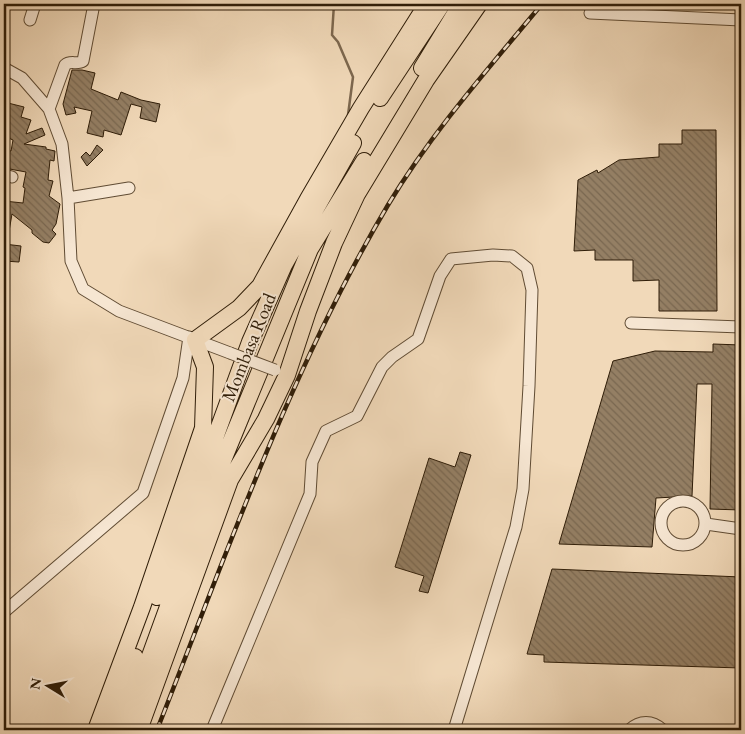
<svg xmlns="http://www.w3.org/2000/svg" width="745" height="734" font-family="'EB Garamond',serif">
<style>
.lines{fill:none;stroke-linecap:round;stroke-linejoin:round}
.stream{stroke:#7c674e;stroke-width:2.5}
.building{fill:url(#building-back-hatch);stroke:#2f1d08}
.minor-casing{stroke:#604c34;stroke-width:13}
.highway-casing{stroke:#2f1d08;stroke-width:18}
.minor{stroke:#f6e6d2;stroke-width:11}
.highway{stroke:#f1d9b9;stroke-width:16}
.rail-casing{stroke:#2f1d08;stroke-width:4.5}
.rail{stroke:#f6e6d2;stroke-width:2.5;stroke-dasharray:8;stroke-linecap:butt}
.minor-bridge-casing{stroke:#604c34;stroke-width:13;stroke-linecap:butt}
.minor-bridge{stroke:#f6e6d2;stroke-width:11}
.labels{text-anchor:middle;stroke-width:4;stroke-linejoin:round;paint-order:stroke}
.street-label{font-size:19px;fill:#2f1d08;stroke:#f6e6d2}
</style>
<defs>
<pattern id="building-back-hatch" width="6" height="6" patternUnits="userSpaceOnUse" patternTransform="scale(1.25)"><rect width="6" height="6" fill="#947f64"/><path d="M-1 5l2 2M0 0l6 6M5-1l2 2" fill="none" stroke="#796750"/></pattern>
</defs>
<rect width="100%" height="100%" fill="#f1d9b9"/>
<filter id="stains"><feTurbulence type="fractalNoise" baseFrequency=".004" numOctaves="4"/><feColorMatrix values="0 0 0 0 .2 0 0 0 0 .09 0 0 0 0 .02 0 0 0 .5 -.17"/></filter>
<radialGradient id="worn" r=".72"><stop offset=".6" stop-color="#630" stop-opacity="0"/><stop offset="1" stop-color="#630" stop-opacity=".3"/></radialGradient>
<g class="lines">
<path class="stream" d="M334 4 332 35 338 42 353 77 348 115"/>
</g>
<path class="building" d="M72 70H82L95 73 91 89 118 100 121 92 141 100 160 104 156 122 140 118 142 107 131 104 121 135 104 130 103 137 87 133 92 111 74 107 76 113 66 115 63 104Z
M4 102 24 107 21 117 31 120 26 134 42 128 45 135 24 144 46 147V149L55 151 54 161 50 160 48 180 53 181 49 196 60 204 56 224 52 230 56 234 49 243 43 242 32 233V230L12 214 7 243H4V201L23 203 25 188 23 187 26 172 4 168V150L11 151 13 140 4 136Z
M682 130H716L717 311H659V280L633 281V260H595V250L574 251 578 180 597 170 598 173 619 160 659 157V144H682Z
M97 145 103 150 87 166 81 157 86 152 90 156Z
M4 244 21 246 19 262 4 261Z
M713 344 741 345V510L710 509 712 384H697L692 496 656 498 652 547 559 544 613 361 655 351 713 352Z
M460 452 471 455 428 593 419 591 424 576 395 567 429 458 455 467Z
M552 569 741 577V668L544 662V655L527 654Z"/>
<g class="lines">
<g class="minor-casing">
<path id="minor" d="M590 13 741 20
M30 20 35 4
M4 68 22 78 49 109 62 144 68 198 71 261 83 289 119 311 230 353
M49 109 65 65C70 60 77 65 83 61L94 4
M4 175 12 177
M68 198 129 188
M631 323 741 327
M661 523a22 22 0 1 1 44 0a22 22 0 1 1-44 0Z
M706 524 741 529
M4 612 143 493 183 378 189 337
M212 730 310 494 312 462 326 431 357 416 382 367 392 357 418 339 440 276 451 259 493 255 512 256 527 268 532 290 529 386 523 489 516 527 454 730
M629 730C640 720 652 720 663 730"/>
</g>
<g class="highway-casing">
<path id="highway" d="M422 68 461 4
M380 98 442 4
M157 597 250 342 284 265 353 143
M96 730 142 607 203 428 205 367 195 340 239 308 260 286 308 199 361 108 427 4
M108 730 135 657
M123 730 208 497 310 249 364 161
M139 730 230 480 266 419 287 375 308 311 334 243 357 194 426 80 479 4"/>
</g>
<use href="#minor" class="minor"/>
<use href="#highway" class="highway"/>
<g class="rail-casing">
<path id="rail" d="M157 730C227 553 290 370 388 205 432 132 488 69 542 4"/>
</g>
<use href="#rail" class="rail"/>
<g class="minor-bridge-casing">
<path id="minor-bridge" d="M230 353 275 370"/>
</g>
<use href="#minor-bridge" class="minor-bridge"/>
</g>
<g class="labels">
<g class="street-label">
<text transform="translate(248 347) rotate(-68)" y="7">Mombasa Road</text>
</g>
</g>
<rect width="745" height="734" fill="none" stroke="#f1d9b9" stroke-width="20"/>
<rect x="5" y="5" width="735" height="724" fill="none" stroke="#2f1d08" stroke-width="2.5"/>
<rect x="10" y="10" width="725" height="714" fill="none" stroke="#2f1d08"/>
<g transform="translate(48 686) rotate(280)" stroke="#f6e6d2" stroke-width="4" paint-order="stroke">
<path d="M0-4L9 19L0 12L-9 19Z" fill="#2f1d08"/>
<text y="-8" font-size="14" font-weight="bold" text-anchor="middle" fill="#2f1d08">N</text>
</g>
<rect width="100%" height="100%" filter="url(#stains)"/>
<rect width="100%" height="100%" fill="url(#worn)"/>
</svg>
